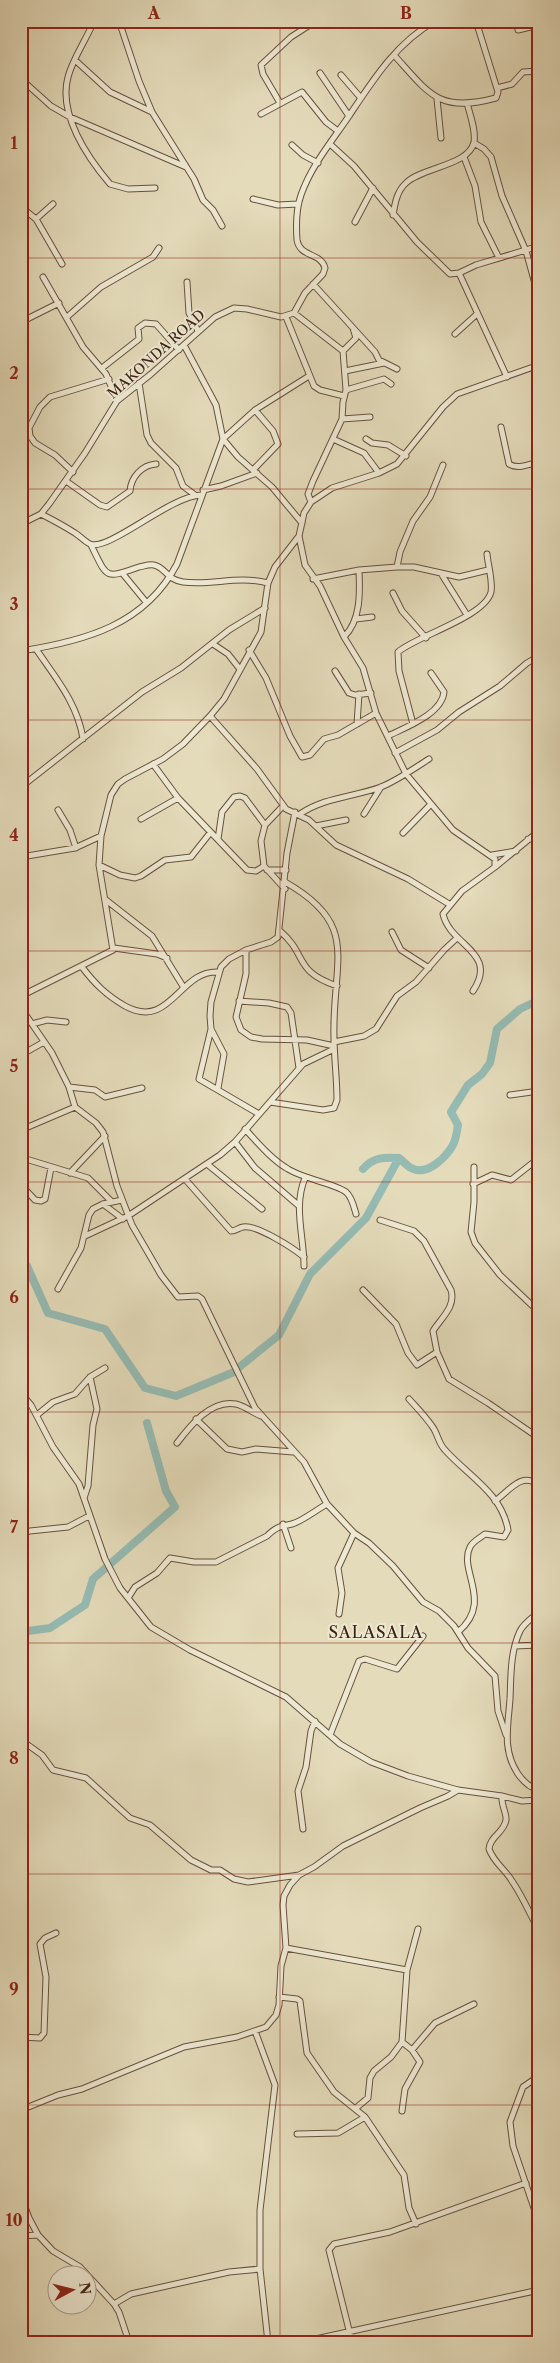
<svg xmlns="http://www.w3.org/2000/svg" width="560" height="2363" font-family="'Libre Caslon Text',serif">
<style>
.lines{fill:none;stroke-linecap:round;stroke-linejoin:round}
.river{stroke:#95bbb3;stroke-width:8}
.minor-casing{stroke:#67513e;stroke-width:7}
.minor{stroke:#ede8d2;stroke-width:5}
.grid{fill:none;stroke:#8f2418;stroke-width:1;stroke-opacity:0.55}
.labels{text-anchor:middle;stroke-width:4;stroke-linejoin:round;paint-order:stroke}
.street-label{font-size:14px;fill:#3d2315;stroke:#ede8d2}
.quarter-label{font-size:16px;letter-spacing:1px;fill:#3d2315;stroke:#ede8d2}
.neatline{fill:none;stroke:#8f2418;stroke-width:2}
.grid-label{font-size:16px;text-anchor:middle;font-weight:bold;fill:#8f2418}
</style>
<rect width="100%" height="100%" fill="#e4dbba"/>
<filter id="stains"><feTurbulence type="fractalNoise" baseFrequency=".004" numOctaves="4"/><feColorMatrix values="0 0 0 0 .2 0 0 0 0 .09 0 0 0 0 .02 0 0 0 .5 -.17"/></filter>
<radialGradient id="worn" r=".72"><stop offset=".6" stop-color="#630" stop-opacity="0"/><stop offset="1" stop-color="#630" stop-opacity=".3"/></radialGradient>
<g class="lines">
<path class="river" d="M363 1169C373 1157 385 1157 399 1158 403 1161 407 1166 411 1168 427 1177 446 1157 453 1145 456 1139 457 1132 458 1125L451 1112 468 1085 482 1074 490 1063 497 1029 520 1009 539 1000
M21 1265 27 1266 48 1313 105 1329 145 1388 176 1396 234 1372
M238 1368 279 1335 310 1274 366 1218 399 1158
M21 1632 50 1628 85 1605 93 1579 175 1507 166 1491 147 1423"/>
<g class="minor-casing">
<path id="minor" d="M94 21C86 40 73 58 68 77 58 114 87 157 110 184L128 189 155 188
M119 21 139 81 152 112 194 179 203 200 213 210 222 226
M518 30 539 25
M21 32 31 21
M394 55C430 95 439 113 496 98L498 92 476 21
M75 60 110 92 152 112
M320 73 349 116
M341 75 360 97
M21 79 51 106 70 117 186 167
M497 88 512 84 523 72 539 71
M437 99 441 138
M280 103 263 74 261 65 291 37 316 21
M261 114 302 92 326 122 338 131
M474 143 484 149 491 157 502 196 526 251 539 298
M330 144 354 166 417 242 450 274 459 273 476 265 539 246
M292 145 303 155 318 163
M464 157 475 186 481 222 499 258
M538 166 539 167
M253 199 278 205 298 204
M21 207 36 219 62 264
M393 215C395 203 397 191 406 183 422 167 469 166 474 142 476 130 470 115 467 103
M36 219 53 204
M355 222 373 188
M459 273 507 377
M43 277 83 347 106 374 117 401
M187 282 189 313 198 331
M313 284 375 352 379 360 397 369
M294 313 343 351
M67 317 101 287 153 257 159 248
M286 317 314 386 320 390 344 396
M21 324 29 318 59 303
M455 334 477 314
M184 345 216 405 223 439 238 457 272 487 302 523
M102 368 139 339 138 328 145 323 156 324 179 350
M345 371 384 363
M139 383 147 435 151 443 176 468 183 486 195 495
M346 390 384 379 391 384
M342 419 370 417
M501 427 509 464C518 470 529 464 539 462
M333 439 364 453 379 473
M366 439 372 443 388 445 406 456
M253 470 278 444 273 431 255 410
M73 472 55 455 35 443 30 436 29 428 40 407 50 397 109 379
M66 481 100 505 107 507 130 491C131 477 142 465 156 464
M203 490 221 486 257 473
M311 502 308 494 313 481 342 419 343 402 346 390 343 351 356 338 353 328
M41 514C53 520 64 526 75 533 80 536 85 542 90 544 108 552 170 496 201 495
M21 524 41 514 49 504 85 453 117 401 151 374 215 317 234 308 247 309 281 317 294 313 305 293 323 274 325 268C321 252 300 258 297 240 296 226 296 209 301 195 311 166 332 141 349 116 373 80 396 43 435 21
M91 545C108 579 104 579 139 567 144 566 150 564 154 565 165 567 167 580 183 582 213 586 236 575 268 583
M397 567 400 552 413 521 430 497 443 465
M123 574 146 602
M442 575 467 615
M313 579 359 570 397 567H414L459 577 488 570
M393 593 402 611 426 638
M356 619 372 617
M344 637C361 620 360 593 359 570
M213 644 228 654 239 668
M36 649C55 677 78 704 83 739
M249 650 266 678 290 736 302 757 310 755 324 739 338 735 376 713
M21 651C85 641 145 625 177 564L223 439 255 410 309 376
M335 671 349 693 355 695 371 693
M210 716 257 769 286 809 309 820 336 845 408 879 449 904
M357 724 359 694
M413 724 399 671 398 652C416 636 485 617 491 592 493 582 488 565 487 554
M388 736C406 727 442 714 444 692L431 673
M395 753 437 730 459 712 500 686 527 663 539 656
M153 764 178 798 247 870 256 871 264 866
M21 787 142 692 181 668 229 630 265 608
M283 806 265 825 261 841 264 866 285 889
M58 810 70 830 76 848
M300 814C325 797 354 797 381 787 398 780 413 769 429 759
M364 814 381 787
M141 819 178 798
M316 826 346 820
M403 833 431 804
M218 839 222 812 234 797 240 796 245 798 265 825
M528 839H539
M492 855 516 851
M21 857 75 848 101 836
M99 865 120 875 135 878 141 876 165 860 191 857 210 833
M495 867 539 831
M267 870H286
M106 900 152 936 184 988
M280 931C308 955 293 971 337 986
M392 932 401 950 429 968
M114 948 157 954 167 958
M246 950V974L236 1017 241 1030 251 1037 262 1039 307 1040 334 1046
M82 967C95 984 106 995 125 1006 171 1031 179 969 219 972
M473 991C499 952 450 946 443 914L462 891 495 867V859L453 830 406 774 376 713 363 668 344 637 320 586 305 565 299 536 304 513 311 502 332 488 379 473 397 464 443 407 457 394 539 365
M21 996 113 950 99 865 101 836 111 795 118 784 125 779 163 759 183 744 210 716 224 699 261 632 268 583 275 567 299 536
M239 1001 269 1003 287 1007 291 1013 299 1068
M21 1008 52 1053 69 1087 75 1107 96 1123 103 1132 117 1186 132 1225 161 1275 178 1297 198 1296 202 1299 255 1408 304 1462 327 1504 354 1533 369 1543 393 1566 423 1602 439 1611 454 1626 468 1648 495 1676 498 1711 506 1735
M32 1024 47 1020 66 1022
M211 1029 199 1079 259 1114
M334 1042 364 1036 376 1029 397 996 416 982 444 950 457 938
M21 1052 28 1051 44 1042
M69 1087 95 1090 105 1097 142 1088
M218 1088 224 1054 211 1029 210 1016 211 1002 221 967 229 959 246 950 271 942 278 937 287 853 295 812
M510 1095 539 1091
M270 1102 323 1110 334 1108 337 1100C337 1075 333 1050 334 1024 335 955 357 923 285 882
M245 1129C258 1143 271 1159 288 1169 304 1179 336 1184 346 1192 352 1197 354 1207 356 1214
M21 1130 75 1107
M235 1142 255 1168 298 1205
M26 1159 88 1178 112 1202
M207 1164 262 1209
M474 1167V1202L471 1232 475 1243 500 1275 539 1312
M70 1173 105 1136
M185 1179 231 1231C236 1231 238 1228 243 1227 256 1224 293 1248 304 1257
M473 1184 492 1175 511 1180 539 1158
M21 1185 35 1200 41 1201 45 1199 51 1168
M103 1204 123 1219
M380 1220 414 1231 424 1241 451 1290C456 1307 441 1318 433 1331L437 1352 449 1379 488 1403 539 1438
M85 1236 128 1216 220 1155 235 1142 303 1064 334 1049
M304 1266C304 1236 293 1207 305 1178
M58 1289 81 1248 89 1215 93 1209 103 1204 122 1200
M363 1290 396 1324 408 1353 417 1365 437 1352
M21 1393 31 1405 53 1447 79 1484 105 1559 120 1588 151 1627 190 1650 286 1697 340 1744 371 1762 408 1776 458 1790 502 1796 522 1801 539 1800
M409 1399C418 1409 427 1418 434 1429 438 1436 439 1444 445 1450 467 1475 502 1493 508 1530L504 1537 485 1534C480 1538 473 1541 470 1547 458 1571 494 1602 458 1632
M37 1415 53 1402 75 1394 90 1377 105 1368
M196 1419 227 1449 242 1452 256 1449 293 1452
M177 1443C190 1426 211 1399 236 1404 245 1406 253 1413 261 1416
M84 1498 88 1486 93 1425 97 1409 90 1377
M495 1501C509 1491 523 1470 539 1486
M283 1524 291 1548
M21 1534 30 1531 68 1527 89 1516
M128 1598 135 1587 157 1573 170 1558 194 1562H216L267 1536C277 1526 280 1527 292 1524 303 1521 316 1510 327 1504
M539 1612C532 1618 524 1623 520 1631 510 1652 511 1677 510 1699 508 1727 502 1750 518 1774 523 1781 530 1788 539 1790
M339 1614 342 1593 338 1568 354 1533
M515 1646 539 1645
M330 1735 359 1661 365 1659 397 1669 423 1636
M21 1740 42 1755 53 1770 86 1778 130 1818 150 1825 191 1860 211 1870H220L234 1879 248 1882 299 1875
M502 1796C501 1805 507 1814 506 1820 504 1833 490 1836 489 1849 494 1863 505 1869 512 1881 523 1897 530 1914 539 1931
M303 1829 298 1791 306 1767 311 1731 315 1721
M286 1948 407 1970
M279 1997 297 1999 300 2001 307 2053 334 2092 365 2117 404 2175 409 2208 416 2224
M255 2031 275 2085 260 2210V2269L268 2342
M21 2037 40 2038 44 2033 46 1977 40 1944 45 1938 56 1933
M412 2050 435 2023 474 2004
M539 2076 523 2087 510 2122 513 2146 539 2223
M356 2108 368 2098 370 2078 374 2071 391 2057 402 2042 407 1970 418 1929
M21 2110 58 2095 82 2089 184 2047 237 2037 266 2027 276 2015 279 2005 281 1966 286 1948 283 1905 284 1896 290 1885 299 1875 314 1867 343 1846 420 1808 448 1796 458 1790
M402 2111 405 2089 420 2062 412 2050 402 2042
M297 2134 338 2133 365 2117
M21 2196 29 2218 38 2235 53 2251 80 2267 114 2304 119 2312 129 2342
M21 2236 38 2235
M114 2304 131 2294 229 2272 260 2269
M302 2342 539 2290
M352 2342 329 2250 334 2244 390 2232 526 2183"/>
</g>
<use href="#minor" class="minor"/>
</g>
<path class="grid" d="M280 21V2342M21 258H539M21 489H539M21 720H539M21 951H539M21 1182H539M21 1412H539M21 1643H539M21 1874H539M21 2105H539"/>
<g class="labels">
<g class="street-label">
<text transform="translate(156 354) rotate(-42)" y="5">MAKONDA ROAD</text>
</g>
<g class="quarter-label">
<text x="376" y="1638">SALASALA</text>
</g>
</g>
<rect width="560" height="2363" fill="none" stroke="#e4dbba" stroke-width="55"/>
<g transform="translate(72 2290) rotate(83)"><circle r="24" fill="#ede8d2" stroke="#a79986"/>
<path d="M0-4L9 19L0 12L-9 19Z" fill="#8f2418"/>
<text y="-8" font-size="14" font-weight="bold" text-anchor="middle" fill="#3d2315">N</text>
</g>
<rect x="28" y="28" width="504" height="2308" class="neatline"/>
<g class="grid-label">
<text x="154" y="19">A</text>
<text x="406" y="19">B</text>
<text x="14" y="149">1</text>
<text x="14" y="379">2</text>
<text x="14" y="610">3</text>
<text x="14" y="841">4</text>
<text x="14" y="1072">5</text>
<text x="14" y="1303">6</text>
<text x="14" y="1533">7</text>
<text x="14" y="1764">8</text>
<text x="14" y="1995">9</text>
<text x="14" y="2226">10</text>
</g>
<rect width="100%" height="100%" filter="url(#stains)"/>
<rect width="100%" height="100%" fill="url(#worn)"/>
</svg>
